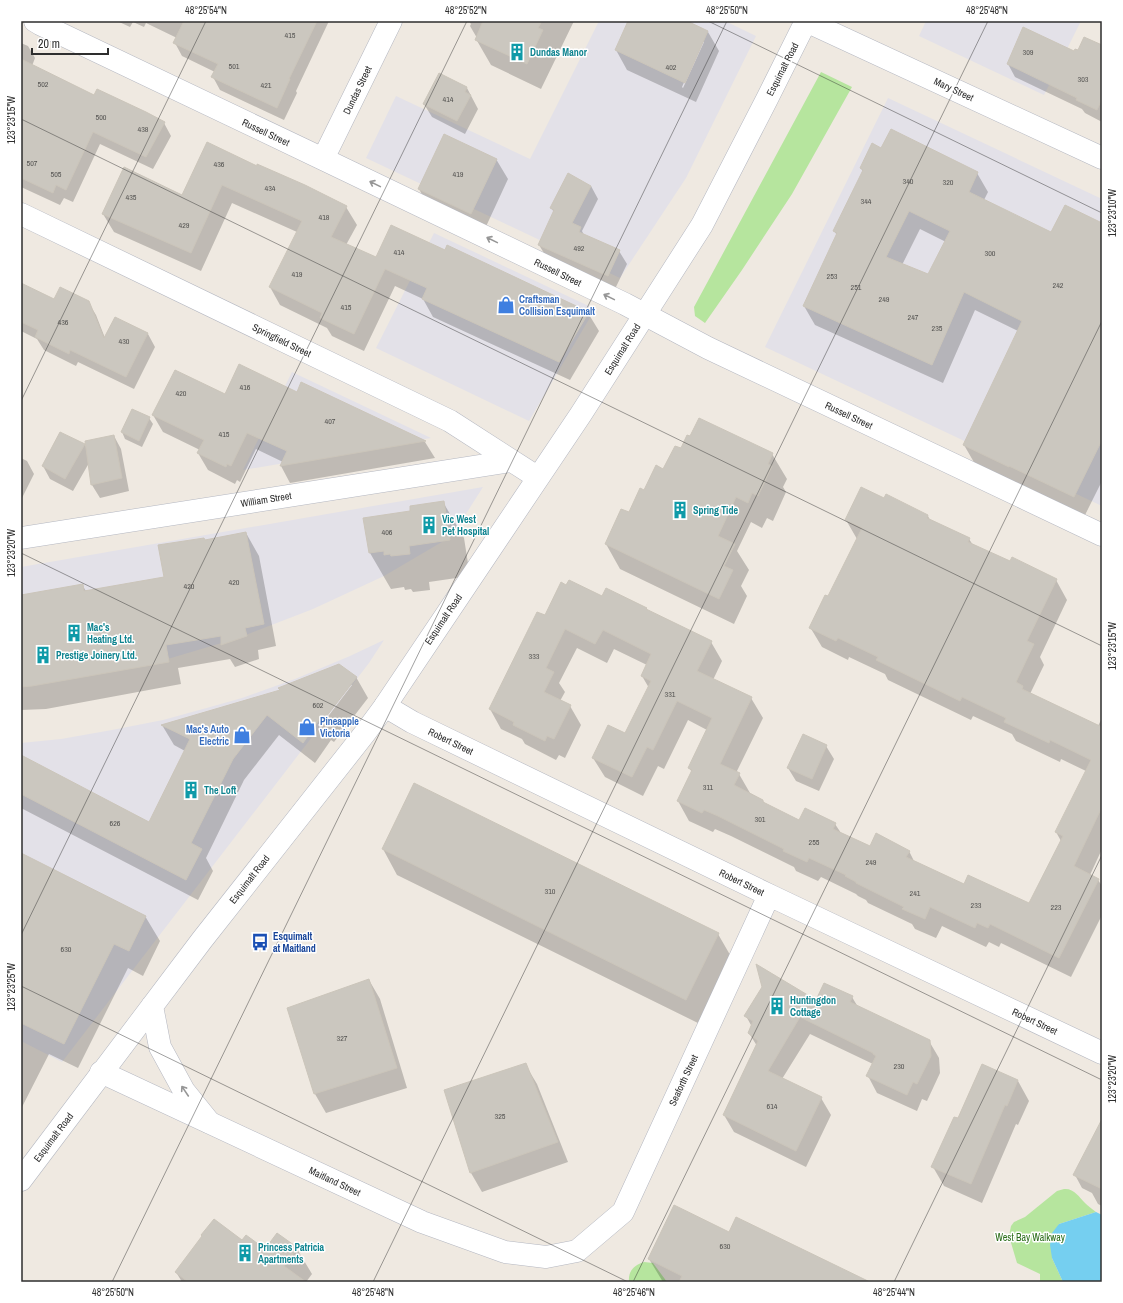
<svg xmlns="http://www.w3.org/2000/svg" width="1123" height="1303" font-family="'Archivo Narrow',sans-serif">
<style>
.industrial{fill:#e3e1e8}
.green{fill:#b6e59e}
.water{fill:#75cff0}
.shadow{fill:#0003;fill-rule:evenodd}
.building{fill:#cbc7bf;stroke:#cbc5ba;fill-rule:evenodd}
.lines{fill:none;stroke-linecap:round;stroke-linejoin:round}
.street-casing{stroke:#b4b7c1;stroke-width:23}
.secondary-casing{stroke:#b4b7c1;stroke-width:23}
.street{stroke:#fff;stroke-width:22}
.secondary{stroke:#fff;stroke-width:22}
.oneway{stroke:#969696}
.ticks{fill:none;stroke:#2e2e2e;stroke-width:1;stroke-opacity:0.45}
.labels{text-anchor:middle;stroke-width:3;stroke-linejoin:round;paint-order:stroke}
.number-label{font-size:8px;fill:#555452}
.culture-label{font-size:10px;font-weight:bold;fill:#0d838f;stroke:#fff;text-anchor:start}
.street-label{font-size:10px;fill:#2e2e2e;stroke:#fff}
.shop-label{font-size:10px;font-weight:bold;fill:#366cbe;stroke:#fff;text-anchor:start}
.transit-label{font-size:10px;font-weight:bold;fill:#164399;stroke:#fff;text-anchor:start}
.park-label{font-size:10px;fill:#2c6e1b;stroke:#fff}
.neatline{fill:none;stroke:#2e2e2e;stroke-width:1.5}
.ticks-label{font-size:10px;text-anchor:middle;fill:#2e2e2e}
</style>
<rect width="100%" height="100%" fill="#efe9e1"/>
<path class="industrial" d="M599 21H725L756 36 686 178 620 278 366 158 396 96 530 159Z
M926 21H1081L1044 95 919 36Z
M888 98 1102 199V506L765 347Z
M434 233 595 309 529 421 376 348Z
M292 372 431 438 243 470Z
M483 487 452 536 384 576 313 609 235 639 171 658 126 669 21 685V567Z
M384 640 369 663 62 1062 21 1041V743L61 739 112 730 163 720 203 709 242 698 295 679 350 656Z"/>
<path class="green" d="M821 72 852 87 792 194 742 270 705 323 695 316 694 307Z
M1064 1189C1074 1188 1079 1197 1085 1203 1088 1206 1092 1209 1096 1212L1059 1224 1052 1258 1063 1282H1040V1274L1017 1263 1009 1236 1011 1226 1014 1222 1025 1217 1057 1191Z
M644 1262 653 1263 667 1282H629C628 1271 634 1265 644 1262Z"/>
<path class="water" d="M1096 1212 1102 1215V1282H1063L1052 1258 1050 1245 1052 1233 1059 1224Z"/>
<path class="shadow" d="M117 21H329L296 91 297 93 284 120 220 90 213 77 215 72 182 56 175 43 177 38 146 23 144 27 133 22 130 27Z
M469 21H574L541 89 491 65 476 39 477 38 470 26 471 24Z
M629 21H686L708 32 719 51 696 102 627 70 616 50ZM702 42H704L683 88 682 87Z
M21 43 28 46 35 58 32 66 95 96 164 123 171 136 153 169 100 144 73 202 64 198 60 205 21 187Z
M1102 47V122L1085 113 1082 109 1015 77 1008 64Z
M467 88 478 109 465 134 432 117 424 104Z
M208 144 346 207 357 225 346 245 377 259 446 251 588 313 599 331 570 380 433 317 423 299 395 286 364 351 332 336 327 328 280 305 270 287 297 232 232 203 201 271 114 232 103 214 182 196Z
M882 150 977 173 988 192 984 200 1052 234 1102 224V481L1085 515 1020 484V486L975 464 964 445 1018 331 975 310 943 383 815 325 804 306 837 235 834 231 863 172 861 168ZM920 229 946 242 929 276 902 265Z
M496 159 508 179 483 233 430 209 419 189Z
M591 186 598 199 582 231 584 235 619 251 627 264 615 289 547 258 539 245 554 212 551 208Z
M21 284 54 300 88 302 96 315 105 338 115 318 148 334 155 347 134 389 78 362 76 366 44 350 37 339 21 331Z
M302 384 425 442 435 458 290 483 281 466 283 462 256 449 240 482 237 480 235 484 208 470 198 453 200 450 163 432 153 415 225 396 297 393Z
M132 410 149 418 153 424 142 447 125 439 122 432Z
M60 433 85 445 88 450 114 436 121 449 129 491 100 498 92 485 89 463 73 491 50 479 43 466Z
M681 450 772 454 787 479 783 487 786 492 773 521 767 518 762 528 751 522 737 551 749 570 741 586 747 596 734 624 620 569 606 544 645 491Z
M21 458 27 461 34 474 21 500Z
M887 496 928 516 930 520 969 539 973 545 1010 562 1056 580 1067 600 1040 657 1044 665 1030 694 1098 726 1101 720 1102 721V849L1090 875 1098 880 1102 886V915L1071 977 1001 943 999 947 989 942 986 947 942 926 936 938 915 929 912 924 868 903 866 900 858 896 856 894 821 877 818 881 796 871 794 867 731 836 715 829 713 832 689 821 678 801 692 772 689 768 707 730 688 720 664 769 658 766 643 796 605 777 593 758 626 735 649 688 642 676 647 665 614 649 607 663 577 648 559 683 565 692 560 701 570 706 581 725 565 758 559 755 556 760 525 744 522 739 501 729 490 709 545 617 602 598 646 609 647 611 711 642 722 661 713 680 751 698 763 718 736 773 739 774 750 793 763 801 765 804 799 821 835 824 841 833 870 848 909 851 915 863 964 885 1030 904 1061 841 1056 832 1086 771 1061 759 1060 762 1016 741 1012 734 973 716 971 720 888 680 885 674 849 657 848 660 822 647 810 627 828 598 857 539 846 520 885 500Z
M443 502 464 538 470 576 429 582 430 590 413 592 411 589 405 590 404 587 391 589 370 553 364 519 412 512Z
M246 533 259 556 276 646 258 650 259 659 235 667 230 659 178 668 181 684 46 709 21 710V596L82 585 86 591 165 578 204 541Z
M356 677 368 698 334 742 331 740 315 763 279 735 244 780 206 858 213 871 198 900 21 808V757L150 823 185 751 174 745 162 725ZM350 685H352L320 727 318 725Z
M826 746 834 759 819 791 796 781 788 768Z
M383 849 718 934 733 960 700 1024 397 875Z
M21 854 145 916 160 941 143 976 128 968 78 1068 49 1054 21 1109Z
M369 980 380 999 407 1088 326 1113 315 1094 288 1009Z
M852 997 858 1007 929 1041 939 1058 940 1073 927 1101 922 1099 917 1111 877 1093 868 1076 873 1064 810 1034 782 1079 821 1098 831 1115 806 1167 734 1132 724 1115 757 1046 749 1033 752 1027 746 1016 816 1002Z
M525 1064 537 1084 568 1162 482 1192 471 1173Z
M982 1065 1018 1081 1029 1101 1018 1125 1016 1124 982 1203 944 1186 933 1167 958 1119Z
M1102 1142V1206L1098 1204 1092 1193 1082 1188 1075 1175Z
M730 1233 849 1282H663L649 1259Z
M242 1241 265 1251 297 1249 312 1274 306 1282H182L176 1272Z"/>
<path class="building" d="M184 21H317L289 79H290L277 108 211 77 218 64 173 43Z
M483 21H542L538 28 543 30 527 64 475 40Z
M628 21H687L708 31 685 83 615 50Z
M1023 27 1074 51 1075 49 1078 50 1084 37 1102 45V99L1097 110 1076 100 1077 98 1007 64Z
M21 59 94 95 97 89 146 112 165 122 146 157 93 132 66 190 56 185 53 193 21 178Z
M439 73 467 87 465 92 471 95 457 121 423 104Z
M891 129 978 172 969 192 1051 232 1065 205 1102 223V440L1074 497 1009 466V467L963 445 1022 321 964 292 932 365 803 306 837 233 833 231 863 170 860 168 872 143 881 148ZM909 211 950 231 928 274 886 257Z
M444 134 497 159 471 214 418 189Z
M207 142 257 166V164L305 185 347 206 331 237 376 257 391 225 445 250 447 245 589 312 559 362 422 299 427 288 385 269 354 334 320 318 322 313 269 287 302 221 222 185 191 253 102 214 124 167 182 195Z
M568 173 591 186 572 223 581 227 579 232 620 250 608 276 538 245 554 210 550 208Z
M21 283 54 299 60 287 89 301 104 338 115 317 148 333 126 377 70 350 69 354 35 337 38 330 21 322Z
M239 364 297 392 301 382 426 441 280 466 287 451 247 433 231 466 227 464 226 467 197 453 204 440 152 415 175 370 225 394Z
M132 409 150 417 139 441 121 432Z
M699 418 773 453 768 464 772 466 758 496 752 493 748 503 736 497 718 536 735 544 724 566 733 570 719 599 605 544 621 509 629 512 640 488 644 490 656 465 663 469 675 446 681 448 687 435 690 436Z
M60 432 85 444 65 479 42 466Z
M114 435 122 478 91 485 85 441Z
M861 487 884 498 886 494 928 515 927 518 970 538 968 542 1010 561 1012 557 1057 579 1027 641 1034 644 1016 682 1023 686 1022 689 1102 727V807L1074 866 1099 879 1059 958 990 924 988 928 977 923 975 928 930 907 925 919 902 909 904 907 856 883V882L845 876 846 875 809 858 807 862 783 851 784 849 718 816 704 810 702 813 677 801 692 770 688 768 712 718 677 701 653 750 647 747 632 777 592 758 608 725 625 733 651 681 641 676 651 654 603 630 595 644 565 629 546 668 554 672 544 692 571 705 554 739 547 736 545 741 513 725 514 722 489 709 537 612 545 615 561 582 566 585 569 580 602 596 606 588 647 608 646 609 712 641 697 671 752 697 720 764 740 773 734 785 763 800V802L799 820 805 808 836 823 833 829 870 846 876 833 910 851 906 857 964 884 968 875 1029 903 1063 836 1055 832 1091 760 1050 740 1049 743 1004 722 1006 718 962 697 960 701 876 660 878 657 838 638 836 641 809 628 825 595 828 596 862 528 845 520Z
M444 501 450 540 409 546 410 554 391 556 390 554 384 555V551L369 553 363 518 410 511V506Z
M246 532 264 624 245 628 247 636 221 645V636L166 645 169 662 32 686 21 687V595L83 584 84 591 164 577 158 545 204 538 205 540Z
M339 664 357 677 322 722 319 720 303 743 267 715 233 759 191 843 202 849 186 880 21 794V755L149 822 190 739 161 725 280 690 278 688Z
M803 734 827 745 812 779 787 768Z
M414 783 719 933 686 1000 382 849Z
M21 853 146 916 129 951 114 944 64 1044 21 1023Z
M756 964 816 1000 824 983 853 996 850 1002 930 1040 931 1056 917 1084 913 1082 907 1095 866 1076 876 1056 873 1054V1053L800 1017 768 1071 822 1097 796 1151 723 1115 758 1041 748 1033 753 1021 744 1016 762 987Z
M369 979 397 1068 314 1094 287 1008Z
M526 1063 558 1142 470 1173 444 1090Z
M982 1064 1018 1080 1007 1106 1005 1105 971 1184 931 1167 954 1117 958 1118Z
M1102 1119V1189L1073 1175Z
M674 1205 729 1232 736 1217 870 1282H679L682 1276 648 1259Z
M214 1219 242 1240 246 1235 265 1249 277 1233 298 1248 284 1266 306 1282H188L175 1272 202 1236 201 1235Z"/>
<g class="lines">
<g class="street-casing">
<path id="street" d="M35 21 40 24 323 159 625 304 708 348 1102 535
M806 21 1102 158
M323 159 391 21
M21 214 450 421 537 477
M21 538 511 461
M385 706 412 722 769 895 1102 1053
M101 1072 422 1222 505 1252 546 1257 577 1251 623 1212 769 895"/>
</g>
<g class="secondary-casing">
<path id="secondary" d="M152 1006 160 1047 184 1091 209 1122
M21 1180 202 940 365 733 385 706 581 414 702 225 767 99 806 21"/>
</g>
<use href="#street" class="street"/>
<use href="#secondary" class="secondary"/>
</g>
<defs><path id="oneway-shaft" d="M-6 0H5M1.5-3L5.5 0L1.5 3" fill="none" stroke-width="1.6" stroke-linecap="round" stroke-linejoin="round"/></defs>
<g class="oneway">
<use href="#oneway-shaft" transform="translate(375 184) rotate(-154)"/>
<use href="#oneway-shaft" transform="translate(492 240) rotate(-154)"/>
<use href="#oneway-shaft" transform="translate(609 297) rotate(-154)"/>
<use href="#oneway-shaft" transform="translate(185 1091) rotate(-124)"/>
</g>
<path class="ticks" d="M708 21 1102 213M21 119 1102 646M21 401 206 21M21 553 1102 1080M21 935 467 21M21 986 628 1282M112 1282 727 21M373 1282 988 21M633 1282 1102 321M894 1282 1102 855"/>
<defs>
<g id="building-bare" transform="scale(1.38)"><path d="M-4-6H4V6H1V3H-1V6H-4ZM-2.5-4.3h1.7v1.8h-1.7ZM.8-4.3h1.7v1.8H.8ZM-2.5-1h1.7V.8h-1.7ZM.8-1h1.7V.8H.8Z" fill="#0f9aa8" stroke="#fff" stroke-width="2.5" paint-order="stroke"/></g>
<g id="shop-bare" transform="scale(1.38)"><path d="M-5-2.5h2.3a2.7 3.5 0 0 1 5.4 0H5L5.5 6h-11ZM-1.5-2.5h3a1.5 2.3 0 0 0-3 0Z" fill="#3f7fe0" stroke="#fff" stroke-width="2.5" paint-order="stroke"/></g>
<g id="bus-bare" transform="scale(1.38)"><path d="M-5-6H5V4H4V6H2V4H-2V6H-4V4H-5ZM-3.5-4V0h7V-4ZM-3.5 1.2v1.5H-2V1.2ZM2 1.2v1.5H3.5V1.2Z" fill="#1a4fb4" stroke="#fff" stroke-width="2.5" paint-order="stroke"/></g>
</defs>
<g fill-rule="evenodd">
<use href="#building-bare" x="517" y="52"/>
<use href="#shop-bare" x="506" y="305"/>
<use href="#building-bare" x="680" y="510"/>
<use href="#building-bare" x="429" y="525"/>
<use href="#building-bare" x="74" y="633"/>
<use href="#building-bare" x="43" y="655"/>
<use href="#shop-bare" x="307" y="727"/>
<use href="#shop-bare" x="242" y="735"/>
<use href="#building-bare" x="191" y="790"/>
<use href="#bus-bare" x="260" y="942"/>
<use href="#building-bare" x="777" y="1006"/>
<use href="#building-bare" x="245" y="1253"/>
</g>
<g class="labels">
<g class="number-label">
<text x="290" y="38">415</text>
<text x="1028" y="55">309</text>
<text x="234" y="69">501</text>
<text x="671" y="70">402</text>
<text x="1083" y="82">303</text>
<text x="43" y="87">502</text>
<text x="266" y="88">421</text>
<text x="448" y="102">414</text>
<text x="101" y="120">500</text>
<text x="143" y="132">438</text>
<text x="32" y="166">507</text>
<text x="219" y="167">436</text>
<text x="56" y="177">505</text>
<text x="458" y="177">419</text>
<text x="908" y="184">340</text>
<text x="948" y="185">320</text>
<text x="270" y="191">434</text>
<text x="131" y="200">435</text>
<text x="866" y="204">344</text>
<text x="324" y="220">418</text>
<text x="184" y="228">429</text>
<text x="579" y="251">492</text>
<text x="399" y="255">414</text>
<text x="990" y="256">300</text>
<text x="297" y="277">419</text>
<text x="832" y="279">253</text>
<text x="1058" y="288">242</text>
<text x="856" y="290">251</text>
<text x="884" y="302">249</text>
<text x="346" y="310">415</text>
<text x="913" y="320">247</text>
<text x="63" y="325">436</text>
<text x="937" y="331">235</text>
<text x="124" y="344">430</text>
<text x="245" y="390">416</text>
<text x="181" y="396">420</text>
<text x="330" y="424">407</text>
<text x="224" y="437">415</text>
<text x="387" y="535">406</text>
<text x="234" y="585">420</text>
<text x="189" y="589">420</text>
<text x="534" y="659">333</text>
<text x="670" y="697">331</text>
<text x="318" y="708">602</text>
<text x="708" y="790">311</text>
<text x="760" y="822">301</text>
<text x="115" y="826">626</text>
<text x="814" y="845">255</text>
<text x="871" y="865">249</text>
<text x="550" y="894">310</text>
<text x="915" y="896">241</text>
<text x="976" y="908">233</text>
<text x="1056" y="910">223</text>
<text x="66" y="952">630</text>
<text x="342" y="1041">327</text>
<text x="899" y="1069">230</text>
<text x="772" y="1109">614</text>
<text x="500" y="1119">325</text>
<text x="725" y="1249">630</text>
</g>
<g class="culture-label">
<text x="530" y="56">Dundas Manor</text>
<text x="693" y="514">Spring Tide</text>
<text x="442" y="523">Vic West<tspan x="442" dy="12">Pet Hospital</tspan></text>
<text x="87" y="631">Mac's<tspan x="87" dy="12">Heating Ltd.</tspan></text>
<text x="56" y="659">Prestige Joinery Ltd.</text>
<text x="204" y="794">The Loft</text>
<text x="790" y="1004">Huntingdon<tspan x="790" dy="12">Cottage</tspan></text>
<text x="258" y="1251">Princess Patricia<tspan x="258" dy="12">Apartments</tspan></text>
</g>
<g class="street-label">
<text transform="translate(782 69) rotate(-63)" y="4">Esquimalt Road</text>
<text transform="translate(954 89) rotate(25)" y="4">Mary Street</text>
<text transform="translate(357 90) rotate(-64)" y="4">Dundas Street</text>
<text transform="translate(266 132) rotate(25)" y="4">Russell Street</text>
<text transform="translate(558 272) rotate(26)" y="4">Russell Street</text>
<text transform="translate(282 340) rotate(26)" y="4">Springfield Street</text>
<text transform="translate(622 349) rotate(-58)" y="4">Esquimalt Road</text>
<text transform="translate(849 415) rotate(25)" y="4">Russell Street</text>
<text transform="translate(266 499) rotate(-9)" y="4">William Street</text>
<text transform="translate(443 619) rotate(-56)" y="4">Esquimalt Road</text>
<text transform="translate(451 741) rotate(26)" y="4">Robert Street</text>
<text transform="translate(249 879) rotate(-52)" y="4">Esquimalt Road</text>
<text transform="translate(742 882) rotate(26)" y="4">Robert Street</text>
<text transform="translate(1035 1021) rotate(25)" y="4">Robert Street</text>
<text transform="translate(683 1080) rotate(-65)" y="4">Seaforth Street</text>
<text transform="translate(53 1137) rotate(-53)" y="4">Esquimalt Road</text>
<text transform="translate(335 1181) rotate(25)" y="4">Maitland Street</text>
</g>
<g class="shop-label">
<text x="519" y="303">Craftsman<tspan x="519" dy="12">Collision Esquimalt</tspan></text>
<text x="320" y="725">Pineapple<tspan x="320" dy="12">Victoria</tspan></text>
<text x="229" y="733" text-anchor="end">Mac's Auto<tspan x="229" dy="12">Electric</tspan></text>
</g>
<g class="transit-label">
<text x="273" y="940">Esquimalt<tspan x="273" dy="12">at Maitland</tspan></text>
</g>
<g class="park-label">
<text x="1030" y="1241">West Bay Walkway</text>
</g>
</g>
<rect width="1123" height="1303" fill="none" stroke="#ffffff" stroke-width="44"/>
<path d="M32 48v6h76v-6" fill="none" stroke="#2e2e2e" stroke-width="2"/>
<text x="38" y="48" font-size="12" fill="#2e2e2e" stroke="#ffffff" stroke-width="3" paint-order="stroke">20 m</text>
<rect x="22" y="22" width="1079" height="1259" class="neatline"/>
<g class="ticks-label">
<text x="206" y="14">48°25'54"N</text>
<text x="466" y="14">48°25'52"N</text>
<text x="727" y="14">48°25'50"N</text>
<text x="987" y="14">48°25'48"N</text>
<text transform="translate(11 120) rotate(-90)" y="4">123°23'15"W</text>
<text transform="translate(1112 213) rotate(-90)" y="4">123°23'10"W</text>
<text transform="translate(11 553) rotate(-90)" y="4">123°23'20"W</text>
<text transform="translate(1112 646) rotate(-90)" y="4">123°23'15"W</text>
<text transform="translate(11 987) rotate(-90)" y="4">123°23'25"W</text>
<text transform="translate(1112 1079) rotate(-90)" y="4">123°23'20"W</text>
<text x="113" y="1296">48°25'50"N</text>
<text x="373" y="1296">48°25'48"N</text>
<text x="634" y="1296">48°25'46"N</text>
<text x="894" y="1296">48°25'44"N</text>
</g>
</svg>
